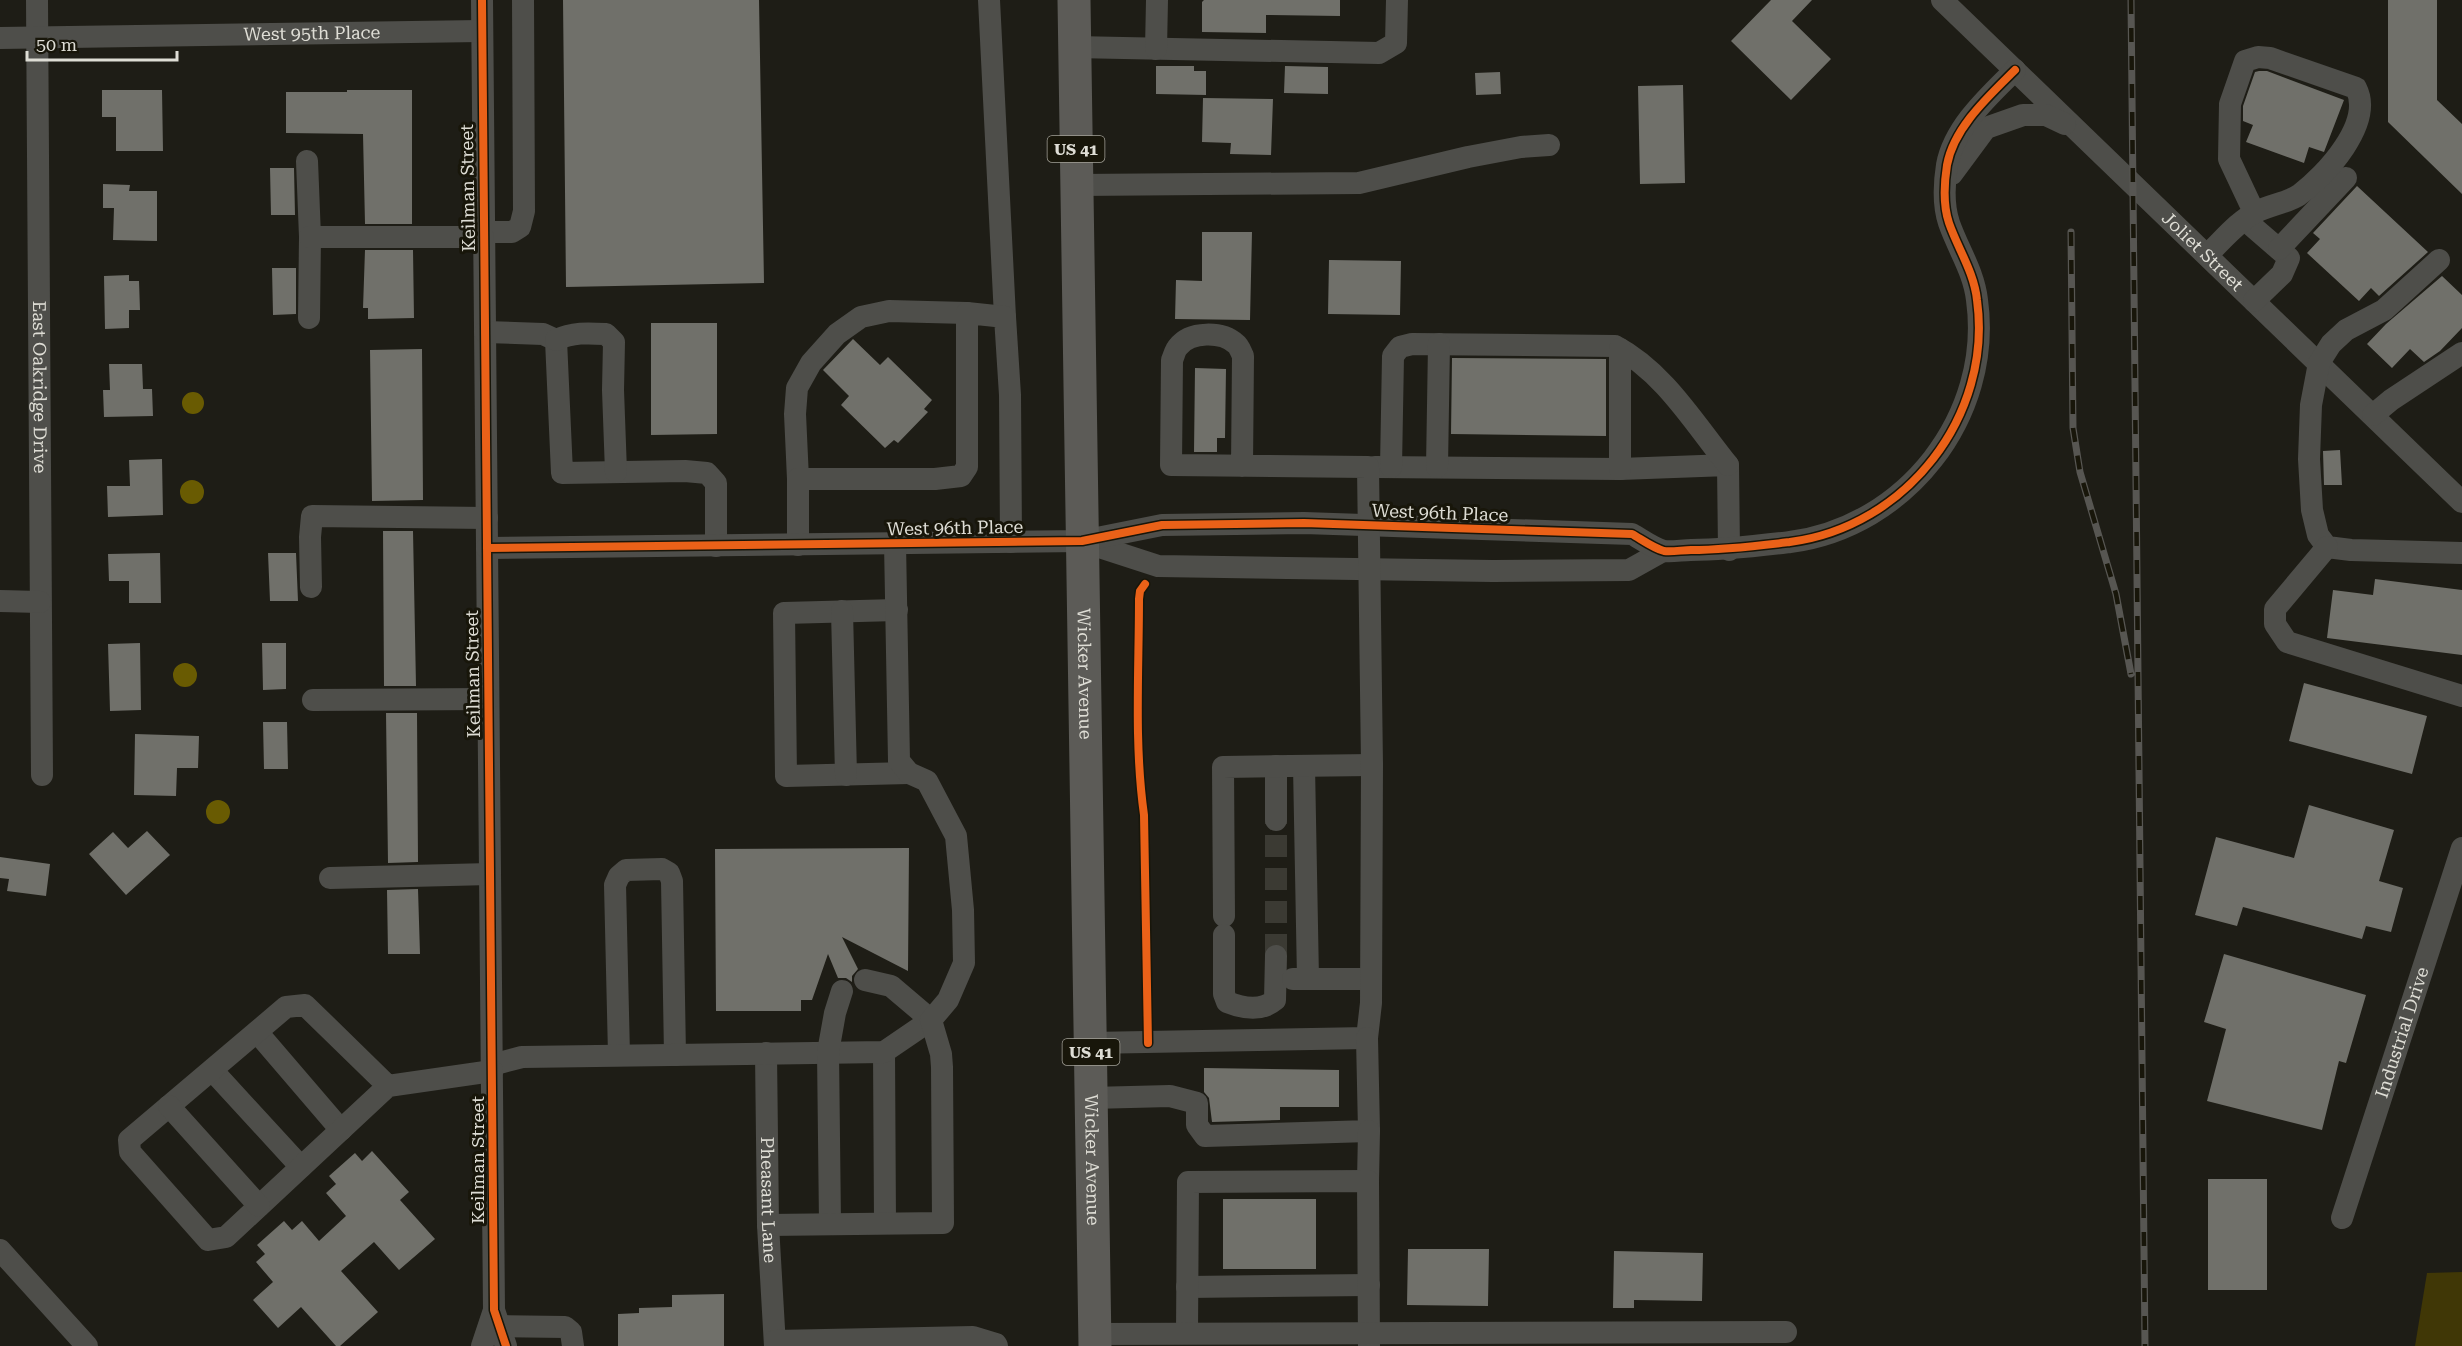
<svg xmlns="http://www.w3.org/2000/svg" width="2462" height="1346" font-family="'Roboto Serif',serif">
<style>
.green{fill:#403706}
.water{fill:#695b02}
.building{fill:#70706a}
.lines{fill:none;stroke-linecap:round;stroke-linejoin:round}
.minor-tunnel{stroke:#3b3a33;stroke-width:22;stroke-dasharray:22 11;stroke-linecap:butt}
.minor{stroke:#4e4e4a;stroke-width:22}
.highway{stroke:#5c5b57;stroke-width:33}
.rail-casing{stroke:#575652;stroke-width:7}
.rail{stroke:#18160a;stroke-width:4.5;stroke-dasharray:14;stroke-linecap:butt}
.cycleway-casing{stroke:#18160a;stroke-width:11}
.cycleway{stroke:#ea6118;stroke-width:8}
.labels{text-anchor:middle;stroke-width:6;stroke-linejoin:round;paint-order:stroke}
.shield{fill:#18160a;stroke:#a3a198;stroke-width:1.5}
.shield-label{font-size:16px;font-weight:bold;fill:#deddd5}
.street-label{font-size:18px;fill:#deddd5;stroke:#18160a}
</style>
<rect width="100%" height="100%" fill="#1e1d16"/>
<path class="green" d="M2462 1272V1346H2415L2427 1273Z"/>
<path class="water" d="M182 403a11 11 0 1 1 22 0a11 11 0 1 1-22 0Z
M180 492a12 12 0 1 1 24 0a12 12 0 1 1-24 0Z
M173 675a12 12 0 1 1 24 0a12 12 0 1 1-24 0Z
M206 812a12 12 0 1 1 24 0a12 12 0 1 1-24 0Z"/>
<path class="building" d="M563 0H759L764 283 566 287Z
M1204 0H1340V16L1266 15V33L1202 32V2Z
M1771 0H1812L1792 21 1831 59 1791 100 1731 41Z
M2388 0H2437V100L2462 124V194L2388 122Z
M1156 66H1194V71H1206V95L1156 94Z
M1285 66 1328 67V94L1284 93Z
M2259 71H2267L2344 100 2324 152 2309 147 2304 163 2246 142 2253 125 2243 121V106L2255 72Z
M1500 72 1501 94 1476 95 1475 73Z
M1683 85 1685 183 1640 184 1638 86Z
M102 90H162L163 151H116V117H102Z
M347 90H412V224H365L363 134 286 133V92H347Z
M1203 98 1273 99 1271 155 1230 154 1231 143 1202 142Z
M270 168H294L295 215H271Z
M103 184 130 185 129 191H157V241L113 240 114 208H103Z
M2357 186 2428 252 2379 296 2371 288 2359 301 2307 253 2320 239 2313 233Z
M1202 232H1252L1250 320 1175 319 1176 280 1202 281Z
M365 250H413L414 318 368 319V308H363Z
M1329 260 1401 261 1400 315 1328 314Z
M272 268H296V314L273 315Z
M129 275V281H139L140 310H129V328L105 329 104 276Z
M2442 276 2462 295V328L2440 351 2424 362 2410 349 2392 368 2367 344 2386 324Z
M651 323H717V434L651 435Z
M853 339 880 365 888 357 932 400 924 409 928 412 898 443 894 440 885 448 841 405 849 396 823 370Z
M422 349 423 500 372 501 370 350Z
M1452 358 1606 359V436L1451 434Z
M109 364H142L143 389H152L153 416 104 417 103 390H110Z
M1195 368 1226 369 1225 438H1217V452H1194Z
M2340 450 2342 485H2324L2323 451Z
M162 459 163 515 108 517 107 486H130L129 460Z
M383 531H413L416 686H384Z
M160 553 161 603H129V581H109L108 554Z
M268 553H296L298 601H270Z
M2375 579 2462 590V655L2327 638 2333 590 2373 595Z
M140 643 141 710 110 711 108 644Z
M262 643H286V689L263 690Z
M2304 683 2427 716 2412 774 2289 741Z
M386 713H417L418 862 388 863Z
M263 722H287L288 769H264Z
M135 734 199 736 198 768H177L176 796 134 795Z
M2309 805 2394 830 2379 881 2403 888 2391 932 2366 926 2362 939 2243 907 2237 926 2195 915 2216 837 2294 858Z
M147 831 170 855 126 895 89 854 113 832 128 848Z
M909 848 908 971 842 937 858 969 852 976V982L846 978H838L828 954 812 1000H801V1011H716L715 849Z
M0 857 50 864 46 896 7 891 9 879 0 878Z
M418 889 420 954H388L387 890Z
M2224 954 2366 995 2346 1063 2339 1061 2322 1130 2207 1101 2226 1029 2204 1022Z
M1204 1068 1339 1070V1107H1280V1120L1212 1122 1209 1098 1204 1092Z
M372 1151 409 1192 400 1200 435 1239 399 1270 374 1242 341 1271 378 1312 340 1346H336L301 1307 278 1328 253 1300 273 1282 256 1262 265 1254 257 1245 284 1221 292 1230 302 1221 319 1241 346 1216 326 1193 336 1184 329 1176 355 1153 362 1161Z
M2208 1179H2267V1290H2208Z
M1223 1199H1316V1269H1223Z
M1408 1249H1489L1488 1306 1407 1305Z
M1614 1251 1703 1253 1702 1301 1634 1300V1308H1613Z
M724 1294V1346H618V1314L639 1313V1308L672 1307V1295Z"/>
<g class="lines">
<path class="minor-tunnel" d="M1276 956V820"/>
<g class="minor">
<path id="s1" d="M37 0 42 775"/>
<path d="M482 0 494 1310 506 1346"/>
<path d="M989 0 1005 317"/>
<path id="s2" d="M1942 0 2462 502"/>
<path id="s3" d="M0 38 481 31"/>
<path d="M1074 47 1379 53 1396 43 1397 0"/>
<path d="M1156 49 1157 0"/>
<path d="M307 161 310 237 309 318"/>
<path d="M1952 174 1986 128 2023 115H2046L2065 124"/>
<path d="M1077 185 1359 183 1468 157 1521 147 1549 145"/>
<path d="M2245 220 2289 258 2282 274 2254 301"/>
<path d="M483 232H512L520 227 524 211 523 0"/>
<path d="M310 237H483"/>
<path d="M2279 249 2346 178"/>
<path d="M2207 255C2222 241 2238 221 2256 212 2269 205 2287 203 2299 195 2326 175 2374 123 2356 88L2270 58 2258 57 2245 61 2230 104 2229 159 2254 212"/>
<path d="M2439 260 2384 310 2346 330 2331 344 2319 363 2311 405 2309 459 2312 510 2318 535 2327 547 2351 550 2462 553"/>
<path d="M485 332 543 334 556 340 562 473 685 471 707 473 716 483V546"/>
<path d="M556 340C573 332 588 333 606 334L614 342 613 390 616 472"/>
<path d="M2373 415 2391 400 2462 353"/>
<path d="M1375 467 1620 469 1728 465 1729 550"/>
<path d="M1391 467 1393 356 1400 347 1412 344 1615 346C1664 372 1694 423 1728 465"/>
<path d="M1437 467 1439 344"/>
<path d="M1620 469V349"/>
<path d="M798 479 795 414 797 388 811 363 837 334 861 317 889 311 967 313"/>
<path d="M1084 542 1158 566 1493 571 1629 570 1663 551"/>
<path d="M798 545V479H935L961 476 967 467V313L1005 317 1010 395 1011 542"/>
<path d="M2327 547 2275 609V624L2287 642 2462 696"/>
<path d="M487 548 1082 541 1162 525 1304 523 1632 534C1641 539 1653 548 1664 551 1672 552 1683 550 1691 550 1725 550 1757 546 1790 542 1906 527 1993 416 1977 300 1974 272 1958 249 1949 223 1943 205 1944 184 1947 165 1954 127 1989 96 2015 70"/>
<path d="M311 587 310 537 312 516 487 518"/>
<path d="M0 601 40 602"/>
<path d="M897 610 784 613 786 776 909 773"/>
<path d="M842 611 846 775"/>
<path d="M313 700 488 699"/>
<path d="M1276 766V820"/>
<path d="M1304 766 1308 979"/>
<path d="M330 878 490 874"/>
<path d="M1224 916 1223 767 1372 765"/>
<path d="M1224 935V994L1227 1002C1242 1008 1261 1012 1275 1000L1276 956"/>
<path d="M1293 979H1371"/>
<path d="M257 1032 341 1130"/>
<path d="M1090 1043 1367 1038 1371 1003 1372 765 1368 467 1171 465 1172 360C1174 356 1175 350 1178 347 1190 331 1222 331 1236 344 1239 346 1241 352 1243 356L1242 466"/>
<path d="M884 1052 885 1223"/>
<path id="s4" d="M766 1053 768 1225 775 1346"/>
<path d="M619 1055 615 885 619 876 626 870 662 869 669 873 672 881 675 1055"/>
<path d="M492 1065 522 1057 884 1052 931 1020 891 986 865 980"/>
<path d="M212 1070 301 1167"/>
<path d="M388 1086 305 1005 286 1007 129 1140 130 1152 208 1240 226 1237 388 1086 492 1071"/>
<path d="M1091 1098 1170 1096 1197 1103V1125L1205 1136 1369 1131 1367 1038"/>
<path d="M169 1106 259 1206"/>
<path d="M1368 1181 1369 1131"/>
<path id="s5" d="M2342 1218 2462 848"/>
<path d="M830 1224 828 1052 835 1013 842 991"/>
<path d="M768 1225 943 1223 942 1067 941 1054 931 1020 948 1000 964 963 963 910 956 836 927 781 909 773 899 761 895 543"/>
<path d="M0 1250 87 1346"/>
<path d="M1187 1287 1369 1285"/>
<path d="M499 1326 565 1327 571 1332 573 1346"/>
<path d="M1187 1333 1188 1182 1368 1181 1369 1346"/>
<path d="M1095 1334 1786 1332"/>
<path d="M775 1341 973 1337 996 1344 997 1346"/>
<path d="M482 1346 494 1310"/>
</g>
<path class="highway" id="s6" d="M1074 0 1095 1346"/>
<g class="rail-casing">
<path id="rail" d="M2131 0 2145 1346
M2071 232 2073 428 2080 472 2116 594 2131 674"/>
</g>
<use href="#rail" class="rail"/>
<g class="cycleway-casing">
<path id="cycleway" d="M482 0 494 1310 506 1346
M487 548 1082 541 1162 525 1304 523 1632 534C1641 539 1653 548 1664 551 1672 552 1683 550 1691 550 1725 550 1757 546 1790 542 1906 527 1993 416 1977 300 1974 272 1958 249 1949 223 1943 205 1944 184 1947 165 1954 127 1989 96 2015 70
M1145 584 1140 591 1139 599C1139 670 1134 744 1144 815L1148 1043"/>
</g>
<use href="#cycleway" class="cycleway"/>
</g>
<g class="labels">
<g class="shield">
<rect x="1047.5" y="136" width="57" height="26" rx="4.5"/>
<rect x="1062.5" y="1039" width="57" height="26" rx="4.5"/>
</g>
<g class="shield-label">
<text x="1076" y="155">US 41</text>
<text x="1091" y="1058">US 41</text>
</g>
<g class="street-label">
<text dy="6" stroke="none"><textPath href="#s3" startOffset="312">West 95th Place</textPath></text>
<text transform="translate(468 188) rotate(-91)" y="6">Keilman Street</text>
<text dy="6" stroke="none"><textPath href="#s2" startOffset="362">Joliet Street</textPath></text>
<text dy="6" stroke="none"><textPath href="#s1" startOffset="387">East Oakridge Drive</textPath></text>
<text transform="translate(1440 513) rotate(2)" y="6">West 96th Place</text>
<text transform="translate(955 528) rotate(-1)" y="6">West 96th Place</text>
<text dy="6" stroke="none"><textPath href="#s6" startOffset="674">Wicker Avenue</textPath></text>
<text transform="translate(473 674) rotate(-91)" y="6">Keilman Street</text>
<text dy="6" stroke="none"><textPath href="#s5" startOffset="195">Industrial Drive</textPath></text>
<text dy="6" stroke="none"><textPath href="#s6" startOffset="1160">Wicker Avenue</textPath></text>
<text transform="translate(478 1160) rotate(-90)" y="6">Keilman Street</text>
<text dy="6" stroke="none"><textPath href="#s4" startOffset="147">Pheasant Lane</textPath></text>
</g>
</g>
<path d="M27 51v9h150v-9" fill="none" stroke="#deddd5" stroke-width="3"/>
<text x="36" y="51" font-size="18" fill="#deddd5" stroke="#18160a" stroke-width="4.5" paint-order="stroke">50 m</text>
</svg>
